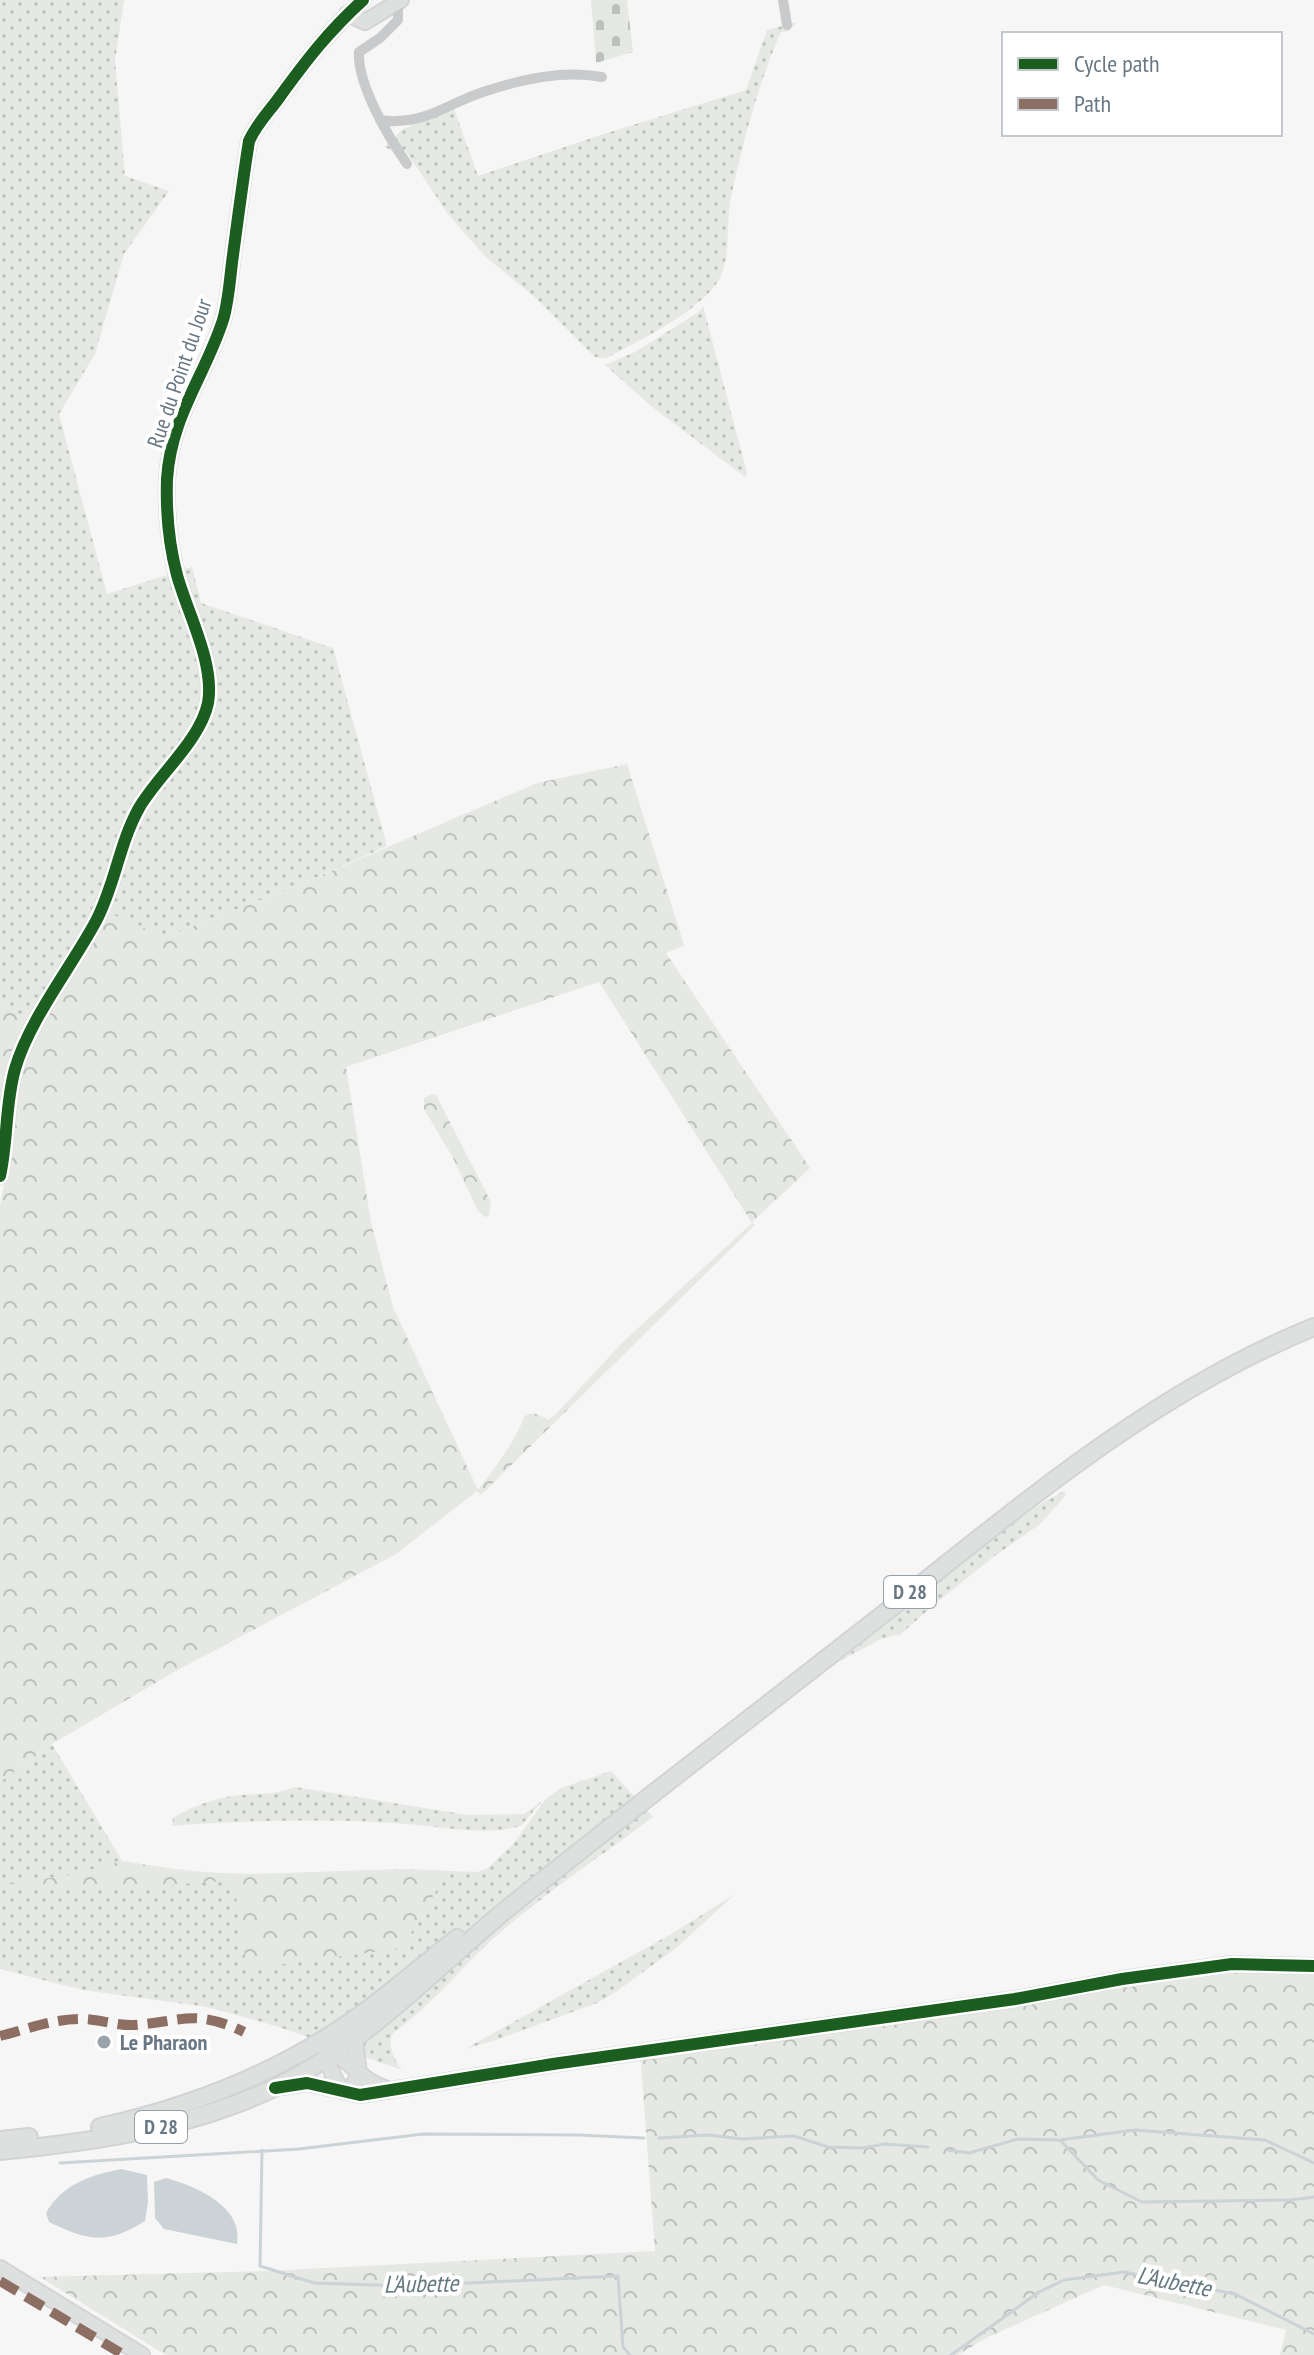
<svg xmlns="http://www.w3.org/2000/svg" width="1314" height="2355" font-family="'PT Sans Narrow',sans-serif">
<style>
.grass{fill:url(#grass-dots)}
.forest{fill:url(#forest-crowns);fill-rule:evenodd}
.cemetery{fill:url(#cemetery-stones)}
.water{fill:#ccd3d6}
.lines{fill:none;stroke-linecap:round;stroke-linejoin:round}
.stream{stroke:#ccd3d6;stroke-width:3}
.secondary-casing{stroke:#d3d4d5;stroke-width:18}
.primary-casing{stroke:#d2d3d4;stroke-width:20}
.street{stroke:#c9cacb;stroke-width:10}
.secondary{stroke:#dedfdf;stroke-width:14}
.primary{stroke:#dedfdf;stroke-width:16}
.quiet{stroke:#8d6e63;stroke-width:10;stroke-dasharray:20 10;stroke-linecap:butt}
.cycleway-casing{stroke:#fff;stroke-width:17}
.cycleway{stroke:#1b5e20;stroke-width:12}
.poi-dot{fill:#9aa3ac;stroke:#fff;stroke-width:3}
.labels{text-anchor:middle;stroke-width:8;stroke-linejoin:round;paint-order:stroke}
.shield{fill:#fff;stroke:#95a0a9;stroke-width:2}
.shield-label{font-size:20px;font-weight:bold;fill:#687784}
.street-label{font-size:22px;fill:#687784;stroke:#fff}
.poi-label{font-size:22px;font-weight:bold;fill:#687784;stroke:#fff;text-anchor:start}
.water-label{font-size:24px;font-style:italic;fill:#63787f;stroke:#fff}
</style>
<defs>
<pattern id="grass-dots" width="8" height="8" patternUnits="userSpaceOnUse" patternTransform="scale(2)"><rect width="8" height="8" fill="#e5e8e3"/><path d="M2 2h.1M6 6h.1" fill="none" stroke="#bdc1be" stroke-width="1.8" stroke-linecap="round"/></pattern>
<pattern id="forest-crowns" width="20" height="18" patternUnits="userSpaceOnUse" patternTransform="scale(2)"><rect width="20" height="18" fill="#e5e8e3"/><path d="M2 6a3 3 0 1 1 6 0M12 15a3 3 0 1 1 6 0" fill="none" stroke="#bdc1be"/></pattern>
<pattern id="cemetery-stones" width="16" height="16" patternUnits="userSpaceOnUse" patternTransform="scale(2)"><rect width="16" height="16" fill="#e5e8e3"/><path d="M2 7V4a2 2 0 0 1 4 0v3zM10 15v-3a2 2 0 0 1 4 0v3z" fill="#bdc1be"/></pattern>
</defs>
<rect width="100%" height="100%" fill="#f6f6f6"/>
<path class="grass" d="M0 0H124L115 61 125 176 169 191 124 254 95 354 59 414 107 594 192 567 201 603 333 648 387 846 297 886 165 937 33 1022 0 1004Z
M797 22 789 31 781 32C758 83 743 142 731 197 725 225 733 264 714 287 690 316 639 341 606 358L595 357 537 299 486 257 448 214 405 150 395 152 385 147 403 129 454 109 478 176 607 133 746 90 767 30Z
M703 306 747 473 745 477 651 406 605 365 635 352 699 312Z
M1064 1491 1066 1495 1040 1524 996 1555 937 1602 901 1634 881 1639 840 1661 979 1550 1040 1504Z
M52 1744 122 1861 186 1872 251 1874 403 1869 477 1872 488 1868 514 1843 545 1800 561 1788 611 1771 653 1817C601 1856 545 1893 496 1936 460 1969 433 2004 393 2033 387 2045 394 2060 402 2070L279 2027 207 2007 83 1990 0 1969V1782Z
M295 1787 468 1815 524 1814 542 1801 521 1826C481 1837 435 1825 393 1823 319 1819 246 1820 172 1826L173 1818C191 1807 212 1799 233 1796 255 1793 272 1796 295 1787Z
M735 1894 675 1949 614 1993 597 2003 493 2041 465 2049 673 1933Z"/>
<path class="forest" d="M627 764 684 945 666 953 810 1168 752 1222 755 1225 481 1495 477 1491 396 1554 174 1672 52 1744 0 1782V1206L11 1145 0 1139V1004L33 1022 109 913 165 937 297 886 537 783ZM599 982 752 1223 623 1342 555 1415 548 1420C539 1415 533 1410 524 1417 515 1443 495 1467 478 1490L393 1307 371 1222 346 1067Z
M432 1094 436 1095 491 1202 489 1216 485 1217 478 1211 453 1158 424 1109V1098Z
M122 1861C165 1868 207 1874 251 1874 317 1874 382 1867 448 1871L402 1948 247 1969 233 1884C210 1878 187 1885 164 1886 110 1890 54 1890 0 1886L75 1874Z
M1258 1970 1314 1971V2355H1280L1286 2330 1104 2285 988 2337 958 2355H166L40 2277 266 2271 655 2251 640 2052Z"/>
<path class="cemetery" d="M591 0H627L633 52 596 63Z"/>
<path class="water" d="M121 2169 147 2175 148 2202 145 2221C107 2245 88 2241 49 2222L46 2213C62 2184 91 2175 121 2169Z
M166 2178C195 2186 244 2206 237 2244L164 2229 155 2218 154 2182Z"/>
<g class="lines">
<path class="stream" d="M659 2138 709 2135 742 2139 794 2136 828 2147 862 2148 885 2144 928 2147
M1060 2140 1098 2180 1142 2202 1290 2200 1314 2197
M262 2150 260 2266 314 2283 406 2286 618 2276 623 2347 630 2355
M948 2150 969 2153 1018 2139 1060 2140 1135 2130 1265 2140 1314 2163
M60 2163 299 2149 423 2134 578 2135 644 2138
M951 2355 1039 2292 1064 2280 1124 2272 1235 2294 1314 2334"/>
<g class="secondary-casing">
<path id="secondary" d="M347 14 365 22 401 0
M0 1176C8 1140 5 1104 15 1069 29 1020 72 966 96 921 115 885 119 844 139 808 158 775 200 741 208 703 215 663 187 612 177 575 169 545 166 509 167 479 171 416 205 376 223 320 229 300 230 276 233 255 238 217 243 179 249 141 257 123 270 111 281 95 308 58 329 31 363 0
M343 2031C319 2049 328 2069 342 2091L352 2086 359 2075 355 2038
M325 2049C350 2058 361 2082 387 2089
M282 2087 307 2083 360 2095 553 2064 1015 1999 1122 1979 1232 1964 1314 1966
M0 2268 142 2355"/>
</g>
<g class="primary-casing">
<path id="primary" d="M100 2127C190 2107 280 2072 356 2018 391 1993 423 1965 457 1938
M0 2140 29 2137
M0 2151C94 2142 191 2128 276 2087 367 2044 436 1966 513 1904 641 1802 771 1702 900 1601 1030 1498 1158 1390 1314 1327"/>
</g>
<path class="street" d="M783 0 787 25
M398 1V20L380 38 359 52C357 84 389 138 407 164
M380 120C423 127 447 103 486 91 523 79 563 70 602 77"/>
<use href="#secondary" class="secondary"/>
<use href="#primary" class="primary"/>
<path class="quiet" d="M0 2036C28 2029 55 2018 85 2019 102 2020 119 2026 135 2025 183 2021 196 2009 244 2032
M0 2281 124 2355"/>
<g class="cycleway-casing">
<path id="cycleway" d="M0 1176C8 1140 5 1104 15 1069 29 1020 72 966 96 921 115 885 119 844 139 808 158 775 200 741 208 703 215 663 187 612 177 575 169 545 166 509 167 479 171 416 205 376 223 320 229 300 230 276 233 255 238 217 243 179 249 141 257 123 270 111 281 95 308 58 329 31 363 0
M275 2088 307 2083 360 2095 553 2064 1015 1999 1122 1979 1232 1964 1314 1966"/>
</g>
<use href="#cycleway" class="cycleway"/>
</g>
<circle class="poi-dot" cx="104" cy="2042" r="8"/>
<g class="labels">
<g class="shield">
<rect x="884" y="1576" width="52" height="32" rx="6"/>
<rect x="135" y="2111" width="52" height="32" rx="6"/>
</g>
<g class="shield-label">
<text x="910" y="1599">D 28</text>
<text x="161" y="2134">D 28</text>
</g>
<g class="street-label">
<text transform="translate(179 373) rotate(-71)" y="8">Rue du Point du Jour</text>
</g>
<g class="poi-label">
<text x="120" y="2050">Le Pharaon</text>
</g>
<g class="water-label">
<text transform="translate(1174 2282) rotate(11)" y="8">L'Aubette</text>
<text transform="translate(421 2284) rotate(-1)" y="8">L'Aubette</text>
</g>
</g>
<rect x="1002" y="32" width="280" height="104" fill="#ffffff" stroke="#c3c9ce" stroke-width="2"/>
<rect x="1018" y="58" width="40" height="12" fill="#1b5e20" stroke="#c3c9ce" stroke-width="2"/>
<text x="1074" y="72" font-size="24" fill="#687784">Cycle path</text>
<rect x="1018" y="98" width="40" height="12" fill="#8d6e63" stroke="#c3c9ce" stroke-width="2"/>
<text x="1074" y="112" font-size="24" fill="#687784">Path</text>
</svg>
